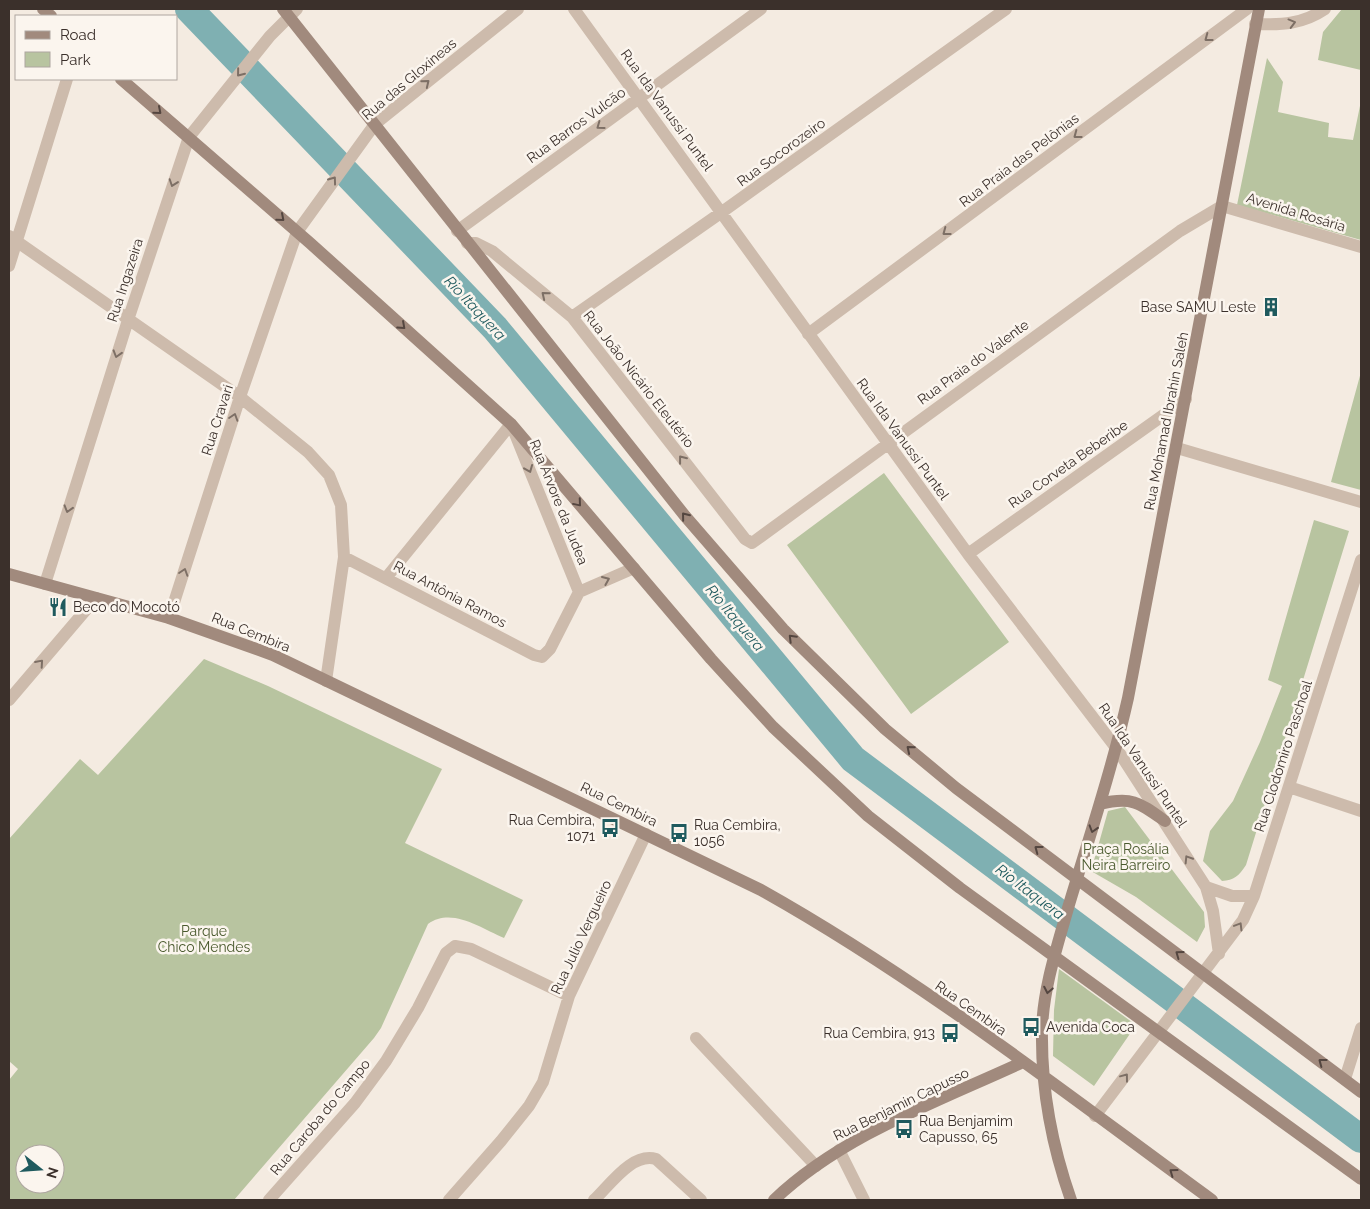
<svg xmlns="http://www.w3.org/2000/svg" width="1370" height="1209" font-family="Raleway,sans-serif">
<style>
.green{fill:#b8c4a0;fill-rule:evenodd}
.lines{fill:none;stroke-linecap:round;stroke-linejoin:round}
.river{stroke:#7fb0b2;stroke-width:28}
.street{stroke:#cdbbac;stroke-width:12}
.secondary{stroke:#a18a7d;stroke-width:12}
.oneway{stroke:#7d6f65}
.oneway2{stroke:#544640}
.labels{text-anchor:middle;stroke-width:5;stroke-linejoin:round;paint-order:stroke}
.street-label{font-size:14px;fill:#3b302b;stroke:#fbf5ee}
.poi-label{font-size:14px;fill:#3b302b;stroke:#fbf5ee;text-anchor:start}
.park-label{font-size:14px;fill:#4a5a2e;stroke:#fbf5ee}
.water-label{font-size:15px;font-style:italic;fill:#1f5a5e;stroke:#fbf5ee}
</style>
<rect width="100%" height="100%" fill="#f4ebe1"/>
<path class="green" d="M1342 9H1361V70L1318 60 1323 32Z
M1267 58 1283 82 1278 112 1329 123 1328 137 1353 140 1361 101V240L1237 205Z
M1361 372V490L1331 482Z
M884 473 1009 642 911 714 787 545Z
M1314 520 1349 531 1246 865C1239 876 1234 880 1222 881L1203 861 1210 831 1233 801 1260 742 1282 686 1268 680Z
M204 659 268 686 442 769 405 843 523 900 504 938C480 928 452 907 428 924L381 1028 374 1038 234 1200H9V1080L18 1069 9 1061V839L80 759 98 775ZM25 1154H55V1184H25Z
M1125 807 1204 912 1205 927 1197 942 1136 897 1091 871 1108 811Z
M1059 969 1136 1025 1094 1086 1053 1056 1054 1010Z"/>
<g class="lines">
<path class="river" d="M189 9 495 328 853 759 1361 1139"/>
<path class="street" d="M574 9 968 554 1117 749 1206 887 1213 911 1219 954
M1255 24C1282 25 1303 24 1325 9
M457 231 761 9
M9 236 240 397 308 452 329 475 341 505 344 557 326 681
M467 243H476L492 251 572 317 745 539 752 543 1180 231 1222 206 1361 247
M9 266 67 79
M572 317 722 212 1006 9
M808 334 1247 9
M1177 448 1361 502
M968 554 1186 399
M344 557 534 655 542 657 550 649 579 592 634 568
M386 578 511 424 579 592
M45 584 128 320 189 137 270 36 297 9
M169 618 240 397 297 232 375 124 518 9
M9 700 96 598
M1289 787 1361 811
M1206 887 1232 896H1254
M696 1038 816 1166
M1345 1079 1361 1028
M1095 1116 1243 920 1254 896 1361 560
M839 1150 864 1200
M269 1200 355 1103 386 1061 418 1008 446 953 455 946 471 949 569 996
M449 1200 501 1141 529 1106 543 1082 569 996 646 834
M594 1200C610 1185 632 1152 656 1159L701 1200"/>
<path class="secondary" d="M43 9 51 16
M283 9 685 516 783 629 885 729 956 788 1361 1092
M121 79 310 243 511 424 711 659 773 727 868 816 960 888 1361 1179
M9 574 169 618 273 655 761 890C920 979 1065 1093 1212 1200
M1100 804C1132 796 1140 803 1165 821
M774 1200C842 1135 939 1101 1023 1062
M1071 1200C1052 1146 1041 1088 1042 1030 1043 989 1057 947 1068 908 1089 838 1112 769 1128 698L1259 9"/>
</g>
<defs><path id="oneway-chevron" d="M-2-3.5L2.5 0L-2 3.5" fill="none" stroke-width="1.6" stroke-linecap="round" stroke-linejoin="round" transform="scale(1.25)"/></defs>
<g class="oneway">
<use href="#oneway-chevron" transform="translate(1292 23) rotate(-15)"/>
<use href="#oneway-chevron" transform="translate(1208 38) rotate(143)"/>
<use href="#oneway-chevron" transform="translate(240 73) rotate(129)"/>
<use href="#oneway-chevron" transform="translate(426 83) rotate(-39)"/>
<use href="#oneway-chevron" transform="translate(600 126) rotate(144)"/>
<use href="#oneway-chevron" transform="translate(1077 135) rotate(143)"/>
<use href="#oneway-chevron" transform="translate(333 180) rotate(-54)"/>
<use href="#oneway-chevron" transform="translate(173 183) rotate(109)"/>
<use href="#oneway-chevron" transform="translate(946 232) rotate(143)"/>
<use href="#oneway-chevron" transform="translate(545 295) rotate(-141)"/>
<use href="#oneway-chevron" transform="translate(117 354) rotate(107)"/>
<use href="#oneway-chevron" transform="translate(234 417) rotate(-72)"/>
<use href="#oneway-chevron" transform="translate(682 459) rotate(-128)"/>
<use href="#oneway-chevron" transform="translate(529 469) rotate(68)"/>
<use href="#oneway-chevron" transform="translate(68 509) rotate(107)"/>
<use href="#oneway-chevron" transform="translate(184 572) rotate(-72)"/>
<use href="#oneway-chevron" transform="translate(606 580) rotate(-23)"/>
<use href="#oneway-chevron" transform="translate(40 663) rotate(-49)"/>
<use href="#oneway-chevron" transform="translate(1188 859) rotate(-122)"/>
<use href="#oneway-chevron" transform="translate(1239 926) rotate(-59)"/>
<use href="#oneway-chevron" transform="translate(1125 1077) rotate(-53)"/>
</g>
<g class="oneway2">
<use href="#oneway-chevron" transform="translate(158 111) rotate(41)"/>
<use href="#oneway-chevron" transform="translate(281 218) rotate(41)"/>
<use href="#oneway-chevron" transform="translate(402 326) rotate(42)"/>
<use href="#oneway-chevron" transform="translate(578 503) rotate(50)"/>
<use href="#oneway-chevron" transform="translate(685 516) rotate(-129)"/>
<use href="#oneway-chevron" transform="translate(792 638) rotate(-135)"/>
<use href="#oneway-chevron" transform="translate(910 749) rotate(-140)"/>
<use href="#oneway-chevron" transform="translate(1093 829) rotate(107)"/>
<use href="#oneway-chevron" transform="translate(1038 849) rotate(-143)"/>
<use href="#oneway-chevron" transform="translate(1179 954) rotate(-144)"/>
<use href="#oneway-chevron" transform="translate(1048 990) rotate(101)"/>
<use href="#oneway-chevron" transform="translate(1322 1062) rotate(-143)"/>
<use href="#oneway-chevron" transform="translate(1173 1172) rotate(-144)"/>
</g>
<defs>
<g id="building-bare" transform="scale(1.5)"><path d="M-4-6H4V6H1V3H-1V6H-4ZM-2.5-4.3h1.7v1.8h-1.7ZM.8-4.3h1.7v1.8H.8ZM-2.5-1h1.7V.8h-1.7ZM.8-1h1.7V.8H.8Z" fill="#1f5a5e" stroke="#fbf5ee" stroke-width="2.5" paint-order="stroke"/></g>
<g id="restaurant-bare" transform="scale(1.5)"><path d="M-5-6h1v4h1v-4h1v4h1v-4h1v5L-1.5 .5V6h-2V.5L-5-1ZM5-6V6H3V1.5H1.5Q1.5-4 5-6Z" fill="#1f5a5e" stroke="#fbf5ee" stroke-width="2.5" paint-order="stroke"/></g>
<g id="bus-bare" transform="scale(1.5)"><path d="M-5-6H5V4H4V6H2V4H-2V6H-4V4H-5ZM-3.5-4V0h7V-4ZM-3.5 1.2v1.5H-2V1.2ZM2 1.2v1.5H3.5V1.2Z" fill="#1f5a5e" stroke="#fbf5ee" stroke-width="2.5" paint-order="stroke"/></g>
</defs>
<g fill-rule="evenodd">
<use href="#building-bare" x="1271" y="307"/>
<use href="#restaurant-bare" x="58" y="607"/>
<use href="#bus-bare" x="610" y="828"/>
<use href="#bus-bare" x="679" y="833"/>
<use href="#bus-bare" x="1031" y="1027"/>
<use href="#bus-bare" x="950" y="1033"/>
<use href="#bus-bare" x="904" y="1129"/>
</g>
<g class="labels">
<g class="street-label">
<text transform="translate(409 79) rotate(-40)" y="5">Rua das Gloxíneas</text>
<text transform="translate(667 110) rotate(54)" y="5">Rua Ida Vanussi Puntel</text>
<text transform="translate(576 125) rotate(-36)" y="5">Rua Barros Vulcão</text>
<text transform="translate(781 152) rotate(-36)" y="5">Rua Socorozeiro</text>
<text transform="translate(1019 160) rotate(-37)" y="5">Rua Praia das Pelônias</text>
<text transform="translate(1296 212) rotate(17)" y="5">Avenida Rosária</text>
<text transform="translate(125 280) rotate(-72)" y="5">Rua Ingazeira</text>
<text transform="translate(973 362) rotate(-36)" y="5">Rua Praia do Valente</text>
<text transform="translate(639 379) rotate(52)" y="5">Rua João Nicário Eleutério</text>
<text transform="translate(217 420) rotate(-72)" y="5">Rua Cravari</text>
<text transform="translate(1166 421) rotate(-79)" y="5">Rua Mohamad Ibrahin Saleh</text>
<text transform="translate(903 439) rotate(54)" y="5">Rua Ida Vanussi Puntel</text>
<text transform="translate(1068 464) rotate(-35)" y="5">Rua Corveta Beberibe</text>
<text transform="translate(559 502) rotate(68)" y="5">Rua Árvore da Judea</text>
<text transform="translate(450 594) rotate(28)" y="5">Rua Antônia Ramos</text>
<text transform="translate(251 632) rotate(22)" y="5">Rua Cembira</text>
<text transform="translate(1283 756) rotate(-72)" y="5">Rua Clodomiro Paschoal</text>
<text transform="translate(1143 765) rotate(56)" y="5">Rua Ida Vanussi Puntel</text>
<text transform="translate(619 804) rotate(26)" y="5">Rua Cembira</text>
<text transform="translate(581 937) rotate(-65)" y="5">Rua Julio Vergueiro</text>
<text transform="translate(971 1008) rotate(35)" y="5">Rua Cembira</text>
<text transform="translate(901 1104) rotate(-26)" y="5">Rua Benjamin Capusso</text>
<text transform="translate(320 1117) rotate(-50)" y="5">Rua Caroba do Campo</text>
</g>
<g class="poi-label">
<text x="1256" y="312" text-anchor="end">Base SAMU Leste</text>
<text x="73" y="612">Beco do Mocotó</text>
<text x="595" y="825" text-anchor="end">Rua Cembira,<tspan x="595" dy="16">1071</tspan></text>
<text x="694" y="830">Rua Cembira,<tspan x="694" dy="16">1056</tspan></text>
<text x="1046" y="1032">Avenida Coca</text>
<text x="935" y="1038" text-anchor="end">Rua Cembira, 913</text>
<text x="919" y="1126">Rua Benjamim<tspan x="919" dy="16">Capusso, 65</tspan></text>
</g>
<g class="park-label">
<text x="1126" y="854">Praça Rosália<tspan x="1126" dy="16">Neira Barreiro</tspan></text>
<text x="204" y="936">Parque<tspan x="204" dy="16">Chico Mendes</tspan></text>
</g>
<g class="water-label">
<text transform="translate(475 308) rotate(47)" y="5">Rio Itaquera</text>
<text transform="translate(735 618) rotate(50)" y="5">Rio Itaquera</text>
<text transform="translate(1030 892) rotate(37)" y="5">Rio Itaquera</text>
</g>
</g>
<rect width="1370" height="1209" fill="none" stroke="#3b302b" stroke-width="20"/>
<rect x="15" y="15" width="162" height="65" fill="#fbf5ee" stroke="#aea6a0"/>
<rect x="25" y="31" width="25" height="8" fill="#a18a7d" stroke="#aea6a0"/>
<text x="60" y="40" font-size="15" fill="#3b302b">Road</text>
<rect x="25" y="52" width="25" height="15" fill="#b8c4a0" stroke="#aea6a0"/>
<text x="60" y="65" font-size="15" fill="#3b302b">Park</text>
<g transform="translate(40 1169) rotate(107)"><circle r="24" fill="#fbf5ee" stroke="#aea6a0"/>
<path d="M0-4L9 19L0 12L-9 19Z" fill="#1f5a5e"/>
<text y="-8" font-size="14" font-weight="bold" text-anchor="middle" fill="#3b302b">N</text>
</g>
</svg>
